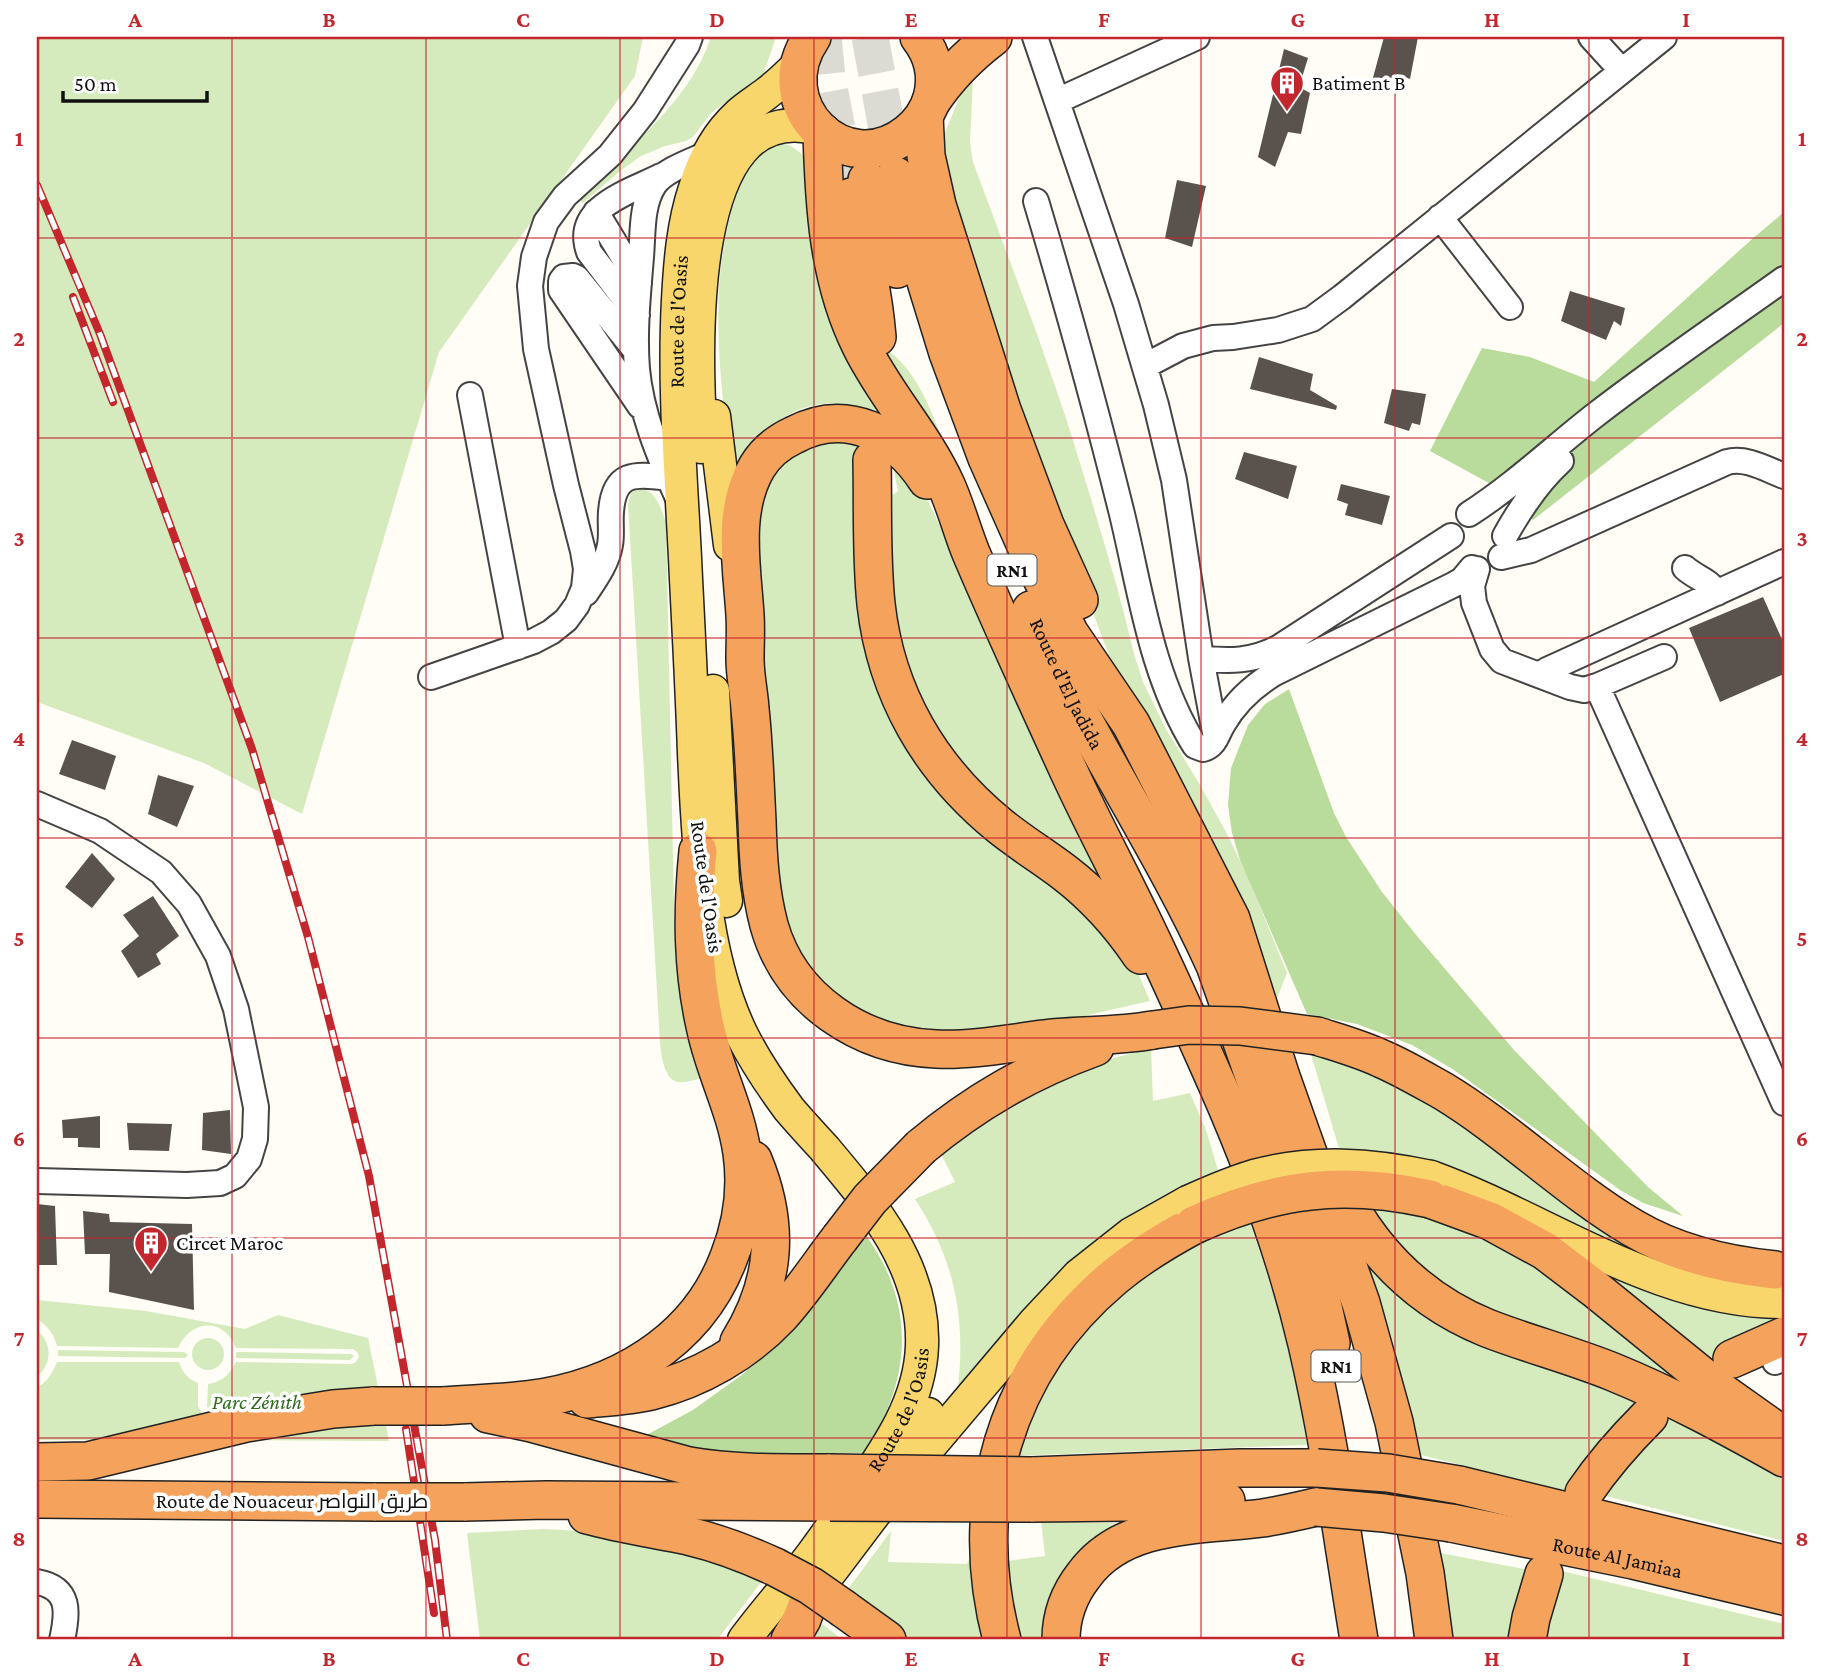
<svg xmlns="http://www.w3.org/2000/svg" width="1821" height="1677" font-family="'Crimson Pro',Cairo,serif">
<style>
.green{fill:#d5ebbd}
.forest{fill:#b9dc9c}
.building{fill:#5a524d}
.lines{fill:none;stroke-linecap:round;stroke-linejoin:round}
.highway-tunnel{stroke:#dbdad3;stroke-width:37;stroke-dasharray:37 18;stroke-linecap:butt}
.minor-casing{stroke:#444;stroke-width:28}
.major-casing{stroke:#222;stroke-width:35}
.highway-casing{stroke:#222;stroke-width:40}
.minor{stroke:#fff;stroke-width:24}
.major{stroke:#f9d66b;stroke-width:32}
.highway{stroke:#f5a25d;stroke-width:37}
.rail-casing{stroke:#c4262e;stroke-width:8}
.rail{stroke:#fff;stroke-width:5;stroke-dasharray:16;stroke-linecap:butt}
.major-bridge-casing{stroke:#222;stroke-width:35;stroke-linecap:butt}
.highway-bridge-casing{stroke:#222;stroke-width:40;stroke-linecap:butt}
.major-bridge{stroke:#f9d66b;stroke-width:32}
.highway-bridge{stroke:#f5a25d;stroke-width:37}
.grid{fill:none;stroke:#c4262e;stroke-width:2;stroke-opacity:0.55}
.labels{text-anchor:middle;stroke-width:7;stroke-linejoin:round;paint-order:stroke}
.shield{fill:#fff;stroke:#585858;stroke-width:2}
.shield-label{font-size:19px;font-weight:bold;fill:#111}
.poi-label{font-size:21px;fill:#111;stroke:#fff;text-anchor:start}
.street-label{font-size:21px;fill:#111;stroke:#fff}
.park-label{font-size:21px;font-style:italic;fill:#2f6b1f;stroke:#fff}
.neatline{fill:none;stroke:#c4262e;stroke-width:2.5}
.grid-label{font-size:23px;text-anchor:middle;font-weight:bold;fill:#c4262e}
</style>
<rect width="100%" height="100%" fill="#fffdf5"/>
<path class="green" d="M37 37H643L635 76 439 352 302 814 204 763 37 702Z
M711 37H776L764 72 760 80 746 92 733 97 711 113 693 137 686 141 665 146 641 156 619 172 583 203 576 196C627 149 688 105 711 37Z
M973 78 970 143 973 162 1037 334 1066 418 1092 502 1117 587 1135 657 1143 682 1166 729 1200 785 1225 830 1248 877 1287 973 1277 998 1249 921 1119 677 1110 658 1033 453 942 168 943 137 961 94Z
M782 143 791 146 807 158 894 421C855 400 809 394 773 426 760 438 743 467 732 483 722 387 705 290 736 196 741 179 749 156 766 147 771 145 777 144 782 143Z
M875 341C887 349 899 358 908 370 929 397 943 443 956 475L883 368Z
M795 442H858L860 448 876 668 1069 890 1125 949 1138 973 1150 1001 991 1037 887 1030 817 984 780 915 754 536 759 491Z
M891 457 922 492 930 505 1118 901 948 761 894 641 883 469 893 495 898 491Z
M640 488C657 491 660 508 666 522L675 956 684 1017 701 1078C694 1080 685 1083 678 1082 660 1079 660 1040 659 1025L628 504 631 493Z
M1151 1048 1153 1101 1190 1093 1206 1130 1218 1170C1194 1181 1169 1192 1146 1206 1072 1253 1012 1320 958 1387 966 1316 954 1259 915 1199L955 1182 940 1152 994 1111 1085 1066Z
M1310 1051 1403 1081 1679 1268 1341 1155Z
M1367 1206 1480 1226 1707 1393 1563 1345 1426 1280Z
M1249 1221C1276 1295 1295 1367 1307 1445L1008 1456 1060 1351 1157 1259Z
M1357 1240 1374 1260 1655 1395 1571 1492 1413 1453Z
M1562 1250 1784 1313V1331L1709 1360Z
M37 1300 146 1311 245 1329 278 1315 368 1338 389 1441 204 1440 202 1435 210 1408 207 1407 208 1384C222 1382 229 1375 236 1362L352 1364 356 1362 359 1357 358 1353 353 1349 236 1348C224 1317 191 1319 178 1348L57 1346C54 1334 47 1325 37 1319Z
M37 1330C52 1343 53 1363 37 1377Z
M192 1354a16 16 0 1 1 32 0a16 16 0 1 1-32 0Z
M58 1350 184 1352 188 1355 185 1358 58 1356Z
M236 1352 351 1354 354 1356 350 1360 236 1358Z
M57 1362H179C182 1372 188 1379 198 1383V1406L202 1413 194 1440H37V1387C47 1383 53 1372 57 1362Z
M1678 1412 1784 1472V1541L1598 1494 1656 1430Z
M1041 1521 1136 1524 1047 1640H1011L1007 1561 1045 1556Z
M543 1529 581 1531 656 1543 765 1577 717 1640H480L467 1533Z
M891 1531 888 1562 967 1564 979 1534 992 1640H906L848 1589Z
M1435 1552 1524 1569 1511 1640H1449Z
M1562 1571 1784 1624V1638L1777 1640H1537L1540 1621 1553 1615Z
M822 1624 843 1640H809Z"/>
<path class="forest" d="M1784 212V323L1533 520 1498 488 1430 451 1482 348 1530 357 1594 382 1751 240Z
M1289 689 1334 813 1346 837 1382 892 1417 936 1514 1050 1648 1187 1683 1216 1643 1203 1620 1190 1454 1070 1412 1045 1357 1024 1307 1014 1240 860 1232 833 1228 805 1231 768 1248 725 1265 704Z
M865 1234C917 1305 912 1382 863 1453L722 1454 639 1439 693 1410 743 1374 766 1353Z"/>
<path class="building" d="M1384 37H1418L1410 79 1397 74 1389 91 1371 85Z
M1284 49 1308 58 1299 87 1310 93 1301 134 1288 132 1275 167 1258 157Z
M1177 180 1206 186 1192 247 1165 238Z
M1570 291 1625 308 1621 326 1614 321 1606 340 1561 321Z
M1259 357 1313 374 1310 390 1337 406 1336 410 1250 389Z
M1392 389 1426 394 1420 425 1412 423 1409 431 1384 423Z
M1244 452 1297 466 1288 499 1235 479Z
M1341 484 1390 496 1382 525 1345 515 1348 504 1337 500Z
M1763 597 1784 644V674L1720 702 1689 628Z
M72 740 116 756 105 790 59 774Z
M158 775 194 786 177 827 148 814Z
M92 853 115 879 92 908 65 887Z
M153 896 179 936 156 954 161 964 138 978 121 951 139 936 123 915Z
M230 1110 231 1154 202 1150 203 1113Z
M100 1116V1148L78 1147V1138H63L62 1120Z
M127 1123 172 1124 169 1151 129 1150Z
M37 1204 55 1206 57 1265H37Z
M83 1211 109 1214 110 1222 192 1224 194 1310 109 1292 110 1254H85Z"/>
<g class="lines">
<path class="highway-tunnel" d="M823 37 827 77 847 182
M870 37 895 172"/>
<g class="minor-casing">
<path id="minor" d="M1035 37 1126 304 1156 405 1174 480 1201 658 1216 738
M1591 37 1622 71
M1057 101 1197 37
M1036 201C1067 305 1096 409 1122 514 1141 593 1151 675 1195 746L1203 749C1215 746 1217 734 1223 724 1235 703 1252 687 1273 674L1455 584 1462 580 1472 568
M596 212 639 283
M1440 217 1510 307
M637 315 589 252C573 207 630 192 661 176
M636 351 577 278 573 276 564 277 561 281V290L640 406
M1145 366 1183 346 1213 338 1233 337 1278 330 1312 319 1342 297 1664 37
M470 395 518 647
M677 496C659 456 641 413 637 369 634 332 638 294 641 257 643 234 641 205 654 185 664 170 692 161 709 153
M1469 514C1514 485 1552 449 1594 416 1656 368 1721 324 1784 279
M1505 536C1520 509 1537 483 1561 461
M1501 557 1531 550 1727 462C1746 457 1766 469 1784 476
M1685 568C1696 578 1709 580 1717 593
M1477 569 1472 586 1474 603 1492 649 1502 661 1570 687 1584 690 1597 686 1664 657
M586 593C596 578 607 563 610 545 612 534 610 523 611 512 614 470 636 474 669 478
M1201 658C1229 662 1253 661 1278 648L1451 536
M1539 675 1547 670 1784 562
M431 677 534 641 551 632 566 620 577 605 584 588 586 569 583 551 566 485 536 349 530 286 534 257 546 222 565 196 610 155 645 111 687 45 690 37
M1597 686 1784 1103
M37 804 100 831 161 872 189 904 218 956 236 1009 256 1107 255 1139 249 1159 235 1176 220 1183 187 1185 37 1181
M1775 1362 1784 1358
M37 1582C71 1588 68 1613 62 1640"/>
</g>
<g class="major-casing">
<g id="major">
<path d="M714 416 730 545"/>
<path d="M701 447C697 369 679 90 819 129"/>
<path d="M713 691 723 881 726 901"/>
<path d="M1431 1177C1547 1219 1658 1303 1784 1302"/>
<path d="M919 1459 1034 1323 1079 1275 1131 1234 1188 1202"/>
<path d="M803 1608 887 1497 928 1414"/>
<path id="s1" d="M744 1640C766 1610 792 1582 814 1552 828 1533 841 1514 855 1495 886 1450 920 1403 922 1346 925 1267 872 1205 824 1148 812 1135 800 1122 789 1109 772 1086 755 1061 742 1035 702 954 698 842 694 753 692 695 689 637 686 579 682 486 673 393 678 300 680 262 683 224 695 188 703 161 717 134 739 114 748 106 758 100 767 93 779 84 789 74 799 64"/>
</g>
</g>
<g class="highway-casing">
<g id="highway">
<path d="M812 37C765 105 845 183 908 133 919 124 928 112 932 98 938 76 933 55 919 37"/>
<path d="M931 102C948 76 968 56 993 37"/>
<path d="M924 116 926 156 937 205 1002 410 1045 525 1079 600"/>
<path d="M822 132C824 205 828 280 861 346 885 395 923 435 946 485 956 507 962 531 971 553 1003 628 1037 702 1071 776 1097 832 1127 887 1153 943 1175 989 1196 1037 1217 1084 1254 1168 1286 1255 1307 1344 1330 1442 1343 1542 1359 1640"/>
<path d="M896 176 915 246 948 353 987 458 1031 557 1070 634 1131 724 1231 919 1281 1077 1361 1303 1394 1422 1425 1573 1434 1640"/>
<path d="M867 180 897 269"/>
<path d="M851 197C862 244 873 289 877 337"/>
<path d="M872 460C873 507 871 556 876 604 886 694 930 769 1000 826 1021 843 1044 857 1065 873 1095 896 1120 924 1141 955"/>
<path d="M927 480C897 434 847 407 794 435 779 442 766 452 757 467 731 511 742 567 745 615 746 630 745 644 745 659 745 676 749 693 750 709 754 746 755 783 757 821 758 856 760 891 769 925 790 1000 861 1046 936 1049 972 1051 1017 1042 1053 1038 1086 1035 1120 1036 1153 1030"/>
<path id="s2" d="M1031 610C1049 647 1065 685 1084 721 1128 802 1177 881 1215 965L1303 1216 1331 1343"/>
<path d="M1317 1036C1339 1043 1361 1049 1382 1059 1403 1068 1423 1080 1443 1091 1509 1131 1567 1189 1633 1228 1675 1253 1726 1265 1775 1270"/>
<path d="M921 1147C975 1102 1029 1071 1095 1047"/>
<path d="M1337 1183C1369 1249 1418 1300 1487 1328 1528 1344 1571 1355 1613 1372 1672 1396 1729 1427 1784 1458"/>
<path d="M1430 1199 1490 1221 1545 1251 1595 1289 1723 1393 1775 1430"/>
<path d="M739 1342C776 1282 780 1225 753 1160"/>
<path d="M1732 1359 1784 1336"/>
<path d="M587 1399C608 1397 630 1396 651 1391 700 1379 746 1352 780 1316 802 1292 820 1264 840 1238"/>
<path d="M442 1406C470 1404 499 1403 527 1400 615 1389 697 1343 729 1257 742 1224 747 1188 742 1153 736 1110 715 1072 706 1030 692 970 692 912 698 851"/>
<path d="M488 1414 531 1423 689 1466C735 1474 783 1473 830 1473"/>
<path d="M37 1462 88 1461 246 1423 333 1409 374 1406"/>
<path d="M1032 1476 1240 1468H1317"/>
<path d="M1459 1485 1784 1564"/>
<path d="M1584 1493C1603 1465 1625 1440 1649 1416"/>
<path d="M37 1499 376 1502"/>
<path d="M464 1502 546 1500 830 1502"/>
<path d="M1031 1503 1226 1501"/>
<path d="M587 1515C620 1524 654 1529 688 1536 718 1543 747 1554 775 1567"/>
<path id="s3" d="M1451 1523 1633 1560 1784 1596"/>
<path d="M844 1609 887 1640"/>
<path d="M790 1640 802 1619 809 1600"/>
<path d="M1002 1640C966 1504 1004 1370 1113 1278 1138 1257 1166 1240 1194 1225"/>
<path d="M1061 1640C1061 1616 1069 1594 1084 1575 1124 1520 1202 1526 1263 1518 1281 1515 1299 1511 1316 1507"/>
<path d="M1527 1640 1531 1618 1544 1574"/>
</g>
</g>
<use href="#minor" class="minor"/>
<use href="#major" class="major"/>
<use href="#highway" class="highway"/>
<g class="rail-casing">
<path id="rail" d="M37 185 100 334 252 749 308 937 369 1176 435 1540 447 1640
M73 297 113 402
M406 1429 434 1613"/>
</g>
<use href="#rail" class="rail"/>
<g class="major-bridge-casing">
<path id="major-bridge" d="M1188 1202C1210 1192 1231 1183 1254 1176 1314 1160 1371 1164 1431 1177"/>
</g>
<g class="highway-bridge-casing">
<path id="highway-bridge" d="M1153 1030 1189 1025 1240 1026 1317 1036
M1194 1225C1275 1188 1343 1180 1430 1199
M840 1238 870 1199 921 1147
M374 1406H442
M1317 1468 1388 1473 1459 1485
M830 1473 1032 1476
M376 1502H464
M830 1502 1031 1503
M1316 1507 1384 1513 1451 1523
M775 1567 811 1586 844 1609"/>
</g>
<use href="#major-bridge" class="major-bridge"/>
<use href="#highway-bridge" class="highway-bridge"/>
</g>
<path class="grid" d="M232 37V1640M426 37V1640M620 37V1640M814 37V1640M1007 37V1640M1201 37V1640M1395 37V1640M1589 37V1640M37 238H1784M37 438H1784M37 638H1784M37 838H1784M37 1038H1784M37 1238H1784M37 1438H1784"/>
<defs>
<g id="building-pin" transform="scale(1.75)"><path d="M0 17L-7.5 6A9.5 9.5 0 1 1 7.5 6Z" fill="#c4262e" stroke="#fff"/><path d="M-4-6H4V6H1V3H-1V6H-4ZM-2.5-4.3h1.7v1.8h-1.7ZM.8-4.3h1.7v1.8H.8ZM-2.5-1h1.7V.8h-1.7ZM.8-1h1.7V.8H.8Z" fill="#fff"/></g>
</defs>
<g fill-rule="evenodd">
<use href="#building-pin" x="1287" y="83"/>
<use href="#building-pin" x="151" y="1243"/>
</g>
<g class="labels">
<g class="shield">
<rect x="987.5" y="554.5" width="49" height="31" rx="5"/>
<rect x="1311.5" y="1350.5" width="49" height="31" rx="5"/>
</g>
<g class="shield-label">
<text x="1012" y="577">RN1</text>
<text x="1336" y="1373">RN1</text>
</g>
<g class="poi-label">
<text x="1312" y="90">Batiment B</text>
<text x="176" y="1250">Circet Maroc</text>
</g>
<g class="street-label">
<text dy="7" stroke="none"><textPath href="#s1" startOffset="1435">Route de l'Oasis</textPath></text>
<text dy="7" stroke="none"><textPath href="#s2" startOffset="82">Route d'El Jadida</textPath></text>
<text transform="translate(707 887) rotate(82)" y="7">Route de l'Oasis</text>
<text dy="7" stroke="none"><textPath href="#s1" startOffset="280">Route de l'Oasis</textPath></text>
<text x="292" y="1508">Route de Nouaceur طريق النواصر</text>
<text dy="7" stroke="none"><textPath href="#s3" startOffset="170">Route Al Jamiaa</textPath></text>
</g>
<g class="park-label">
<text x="257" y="1409">Parc Zénith</text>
</g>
</g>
<rect width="1821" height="1677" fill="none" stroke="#ffffff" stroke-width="77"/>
<path d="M63 91v10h144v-10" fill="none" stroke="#111111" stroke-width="3.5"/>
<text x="74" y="91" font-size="21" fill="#111111" stroke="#ffffff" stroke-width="5" paint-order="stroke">50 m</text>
<rect x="38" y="38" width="1745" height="1600" class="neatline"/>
<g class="grid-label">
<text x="135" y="27">A</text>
<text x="329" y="27">B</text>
<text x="523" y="27">C</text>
<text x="717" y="27">D</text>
<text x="911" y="27">E</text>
<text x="1104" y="27">F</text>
<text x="1298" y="27">G</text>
<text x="1492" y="27">H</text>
<text x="1686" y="27">I</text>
<text x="19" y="146">1</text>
<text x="1802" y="146">1</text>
<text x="19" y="346">2</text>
<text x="1802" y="346">2</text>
<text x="19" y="546">3</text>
<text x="1802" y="546">3</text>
<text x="19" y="746">4</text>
<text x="1802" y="746">4</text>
<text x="19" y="946">5</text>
<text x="1802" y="946">5</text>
<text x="19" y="1146">6</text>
<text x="1802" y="1146">6</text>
<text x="19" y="1346">7</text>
<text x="1802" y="1346">7</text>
<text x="19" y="1546">8</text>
<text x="1802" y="1546">8</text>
<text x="135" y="1666">A</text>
<text x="329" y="1666">B</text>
<text x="523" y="1666">C</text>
<text x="717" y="1666">D</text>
<text x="911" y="1666">E</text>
<text x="1104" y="1666">F</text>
<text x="1298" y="1666">G</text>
<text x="1492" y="1666">H</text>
<text x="1686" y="1666">I</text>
</g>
</svg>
